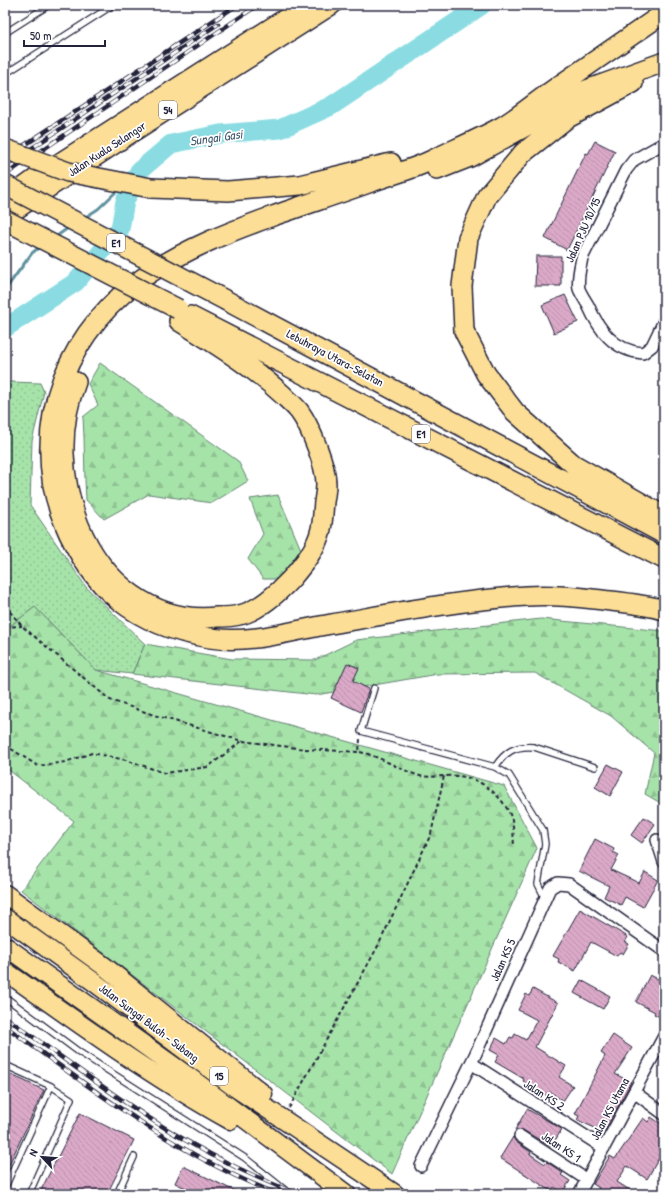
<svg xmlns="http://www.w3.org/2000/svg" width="669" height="1199" font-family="'Patrick Hand',sans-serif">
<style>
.grass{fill:url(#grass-dots);stroke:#648272}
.forest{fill:url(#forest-firs);stroke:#648272}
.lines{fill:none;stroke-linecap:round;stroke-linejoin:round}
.stream{stroke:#61929f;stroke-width:3}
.river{stroke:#8bdce2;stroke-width:19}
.building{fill:url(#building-back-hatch);stroke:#22223b}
.service-casing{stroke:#22223b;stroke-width:8}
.minor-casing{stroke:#22223b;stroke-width:14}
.trunk-casing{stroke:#22223b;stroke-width:21}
.motorway-casing{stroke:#22223b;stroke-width:22}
.path{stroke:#22223b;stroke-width:2;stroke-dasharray:4 3;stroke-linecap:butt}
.service{stroke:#fff;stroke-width:5.5}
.minor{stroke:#fff;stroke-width:11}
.trunk{stroke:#fcde96;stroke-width:18}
.motorway{stroke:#fcde96;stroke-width:19}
.rail-casing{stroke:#22223b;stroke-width:4.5}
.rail{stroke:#fff;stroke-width:3;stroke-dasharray:9;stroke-linecap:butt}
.motorway-bridge-casing{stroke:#22223b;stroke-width:22;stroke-linecap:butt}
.motorway-bridge{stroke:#fcde96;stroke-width:19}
.labels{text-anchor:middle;stroke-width:3.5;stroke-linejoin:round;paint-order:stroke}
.shield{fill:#fff;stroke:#646476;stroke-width:1}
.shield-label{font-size:11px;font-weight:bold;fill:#22223b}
.street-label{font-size:12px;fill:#22223b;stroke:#fff}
.water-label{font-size:13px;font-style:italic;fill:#425a6d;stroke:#fff}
</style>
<defs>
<pattern id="grass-dots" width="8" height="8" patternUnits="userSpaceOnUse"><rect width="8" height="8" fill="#a6e3a9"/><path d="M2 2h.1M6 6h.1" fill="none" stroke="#8fc292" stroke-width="1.8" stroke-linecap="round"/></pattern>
<pattern id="forest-firs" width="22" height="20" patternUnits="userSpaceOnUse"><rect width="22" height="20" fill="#a6e3a9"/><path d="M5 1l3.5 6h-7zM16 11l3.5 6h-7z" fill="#8fc292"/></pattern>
<pattern id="building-back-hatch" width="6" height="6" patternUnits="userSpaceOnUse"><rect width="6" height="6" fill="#daa9c7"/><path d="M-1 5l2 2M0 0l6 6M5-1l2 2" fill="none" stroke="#bb91ac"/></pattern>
</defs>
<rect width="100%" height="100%" fill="#fff"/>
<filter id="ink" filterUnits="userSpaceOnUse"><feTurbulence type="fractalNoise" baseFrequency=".025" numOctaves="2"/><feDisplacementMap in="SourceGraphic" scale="8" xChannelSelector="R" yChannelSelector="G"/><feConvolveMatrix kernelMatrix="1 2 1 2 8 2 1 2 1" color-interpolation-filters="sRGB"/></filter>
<g filter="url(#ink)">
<path class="grass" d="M11 382 40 383 44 392 32 441 30 505 86 587 145 644 132 674 96 670 35 607 5 630V385Z"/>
<path class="forest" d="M100 363 238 461 248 481 212 503 149 494 104 519 86 500C84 473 85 445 83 417L98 405 88 384Z
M278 495 302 552 277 579H263L248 559 263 534 250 499Z
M35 607 96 670 504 786 537 848 392 1174 21 890 74 821 5 767V630Z
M541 619 664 631V805L645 794 654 753 611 716 535 673 438 674 316 695 132 674 145 644 232 659 315 660 356 640Z"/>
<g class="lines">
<path class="stream" d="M131 178 139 171
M84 218 98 209 120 188
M54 238 71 226
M5 290 32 253 41 246"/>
<path class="river" d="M5 328 76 282 120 229 125 201 139 171 171 144 220 134 280 129 331 106 482 5"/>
</g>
<path class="building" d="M595 141 615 151 567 250 545 238 586 153 588 154Z
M536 256H561V286H535Z
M565 295 578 322 554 333 542 305Z
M347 663 359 668 353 681 369 689 361 712 331 698Z
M608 764 623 772 610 796 595 787Z
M644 817 655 824 642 843 631 835Z
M595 839 614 849 613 852 619 855 611 870 639 883 645 872 658 880 643 907 625 897 621 905 604 897 609 886 579 871Z
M580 909 628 937 625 942 629 944 623 954 620 952 617 956 591 942 575 971 558 962 559 959 553 956Z
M650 975 664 982V1019L654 1014 655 1012 636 1002Z
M581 980 610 996 603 1009 574 993Z
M533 989 558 1003 535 1047 566 1066 559 1077 573 1086 563 1101 550 1092 547 1096 523 1081 524 1079 495 1062 499 1055 490 1050 496 1038 506 1044 510 1037 513 1038 515 1034 526 1040 537 1020 518 1010 526 994 529 996Z
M613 1035 632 1048 615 1074 631 1082 604 1132 577 1120 579 1116 575 1114 605 1056 601 1053Z
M5 1072 44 1090 5 1173Z
M527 1109 562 1129 551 1147 523 1130H515Z
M80 1113 134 1140 107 1194H39Z
M651 1117 664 1126V1161L659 1158 647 1179 627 1166 617 1182 636 1194H594L599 1188 593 1184 610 1156 615 1159 643 1118 648 1122Z
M513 1137 516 1142 531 1152 530 1154 545 1164 547 1162 563 1173 561 1175 570 1181 562 1193 554 1187 551 1191 500 1158Z
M183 1166 241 1194H198L175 1183Z"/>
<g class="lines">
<g class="service-casing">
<path id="service" d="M5 33 49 5
M5 74 113 5
M374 688 361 731 495 767 509 775 543 830 545 844 538 884 545 898
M495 767C505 752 515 745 534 747L595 767
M5 997 79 1052 245 1158 290 1194
M5 1065 51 1086 71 1099 29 1194
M5 1187 51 1086
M117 1194 134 1157"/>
</g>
<g class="minor-casing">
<path id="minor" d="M664 143 634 160 626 170 582 258C580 268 577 279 579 289 581 294 585 300 588 305 599 330 614 351 643 353L652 346 664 321
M657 840 664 862
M471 1063 604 1148
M634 1092 664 1114
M520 1136 587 1180
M421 1166 476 1053 550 888 558 883 569 884 664 951
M579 1194 664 1036"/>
</g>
<g class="trunk-casing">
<path id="trunk" d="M5 200 40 175 306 5
M5 217 130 134 332 5
M5 894 104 966 263 1094
M5 918 94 982 233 1086 395 1194
M5 946 189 1077 346 1194
M5 971C78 1023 151 1076 230 1120"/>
</g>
<g class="motorway-casing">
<path id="motorway" d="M664 13C628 38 593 62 557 87 538 100 520 116 501 127 479 139 455 149 432 160 414 169 393 174 374 181 341 193 307 204 273 216 184 248 101 284 63 378 46 422 45 476 63 520 91 590 136 626 210 638 249 644 292 631 331 624 396 613 461 600 527 596 555 594 584 598 611 601 629 603 647 605 664 610
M633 83 566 119 523 153 487 196 468 238 462 286 464 331 486 374 515 412 573 464 664 516
M437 170 470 157 532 123 581 92 664 62
M151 188 228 191 300 185 391 163
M227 301 664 534
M190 316 664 559
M76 382C58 428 61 480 79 525 102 582 154 624 217 617 224 617 232 617 239 615 257 612 279 592 291 579 303 565 317 548 321 529 323 520 323 511 324 502 325 496 326 490 326 484 326 465 310 426 299 411 294 405 288 400 283 395 252 366 215 344 179 321"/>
</g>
<path class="path" d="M5 606 22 626 110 700 154 715 242 741 305 749 359 752 360 739
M5 627 22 626
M5 745 38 766 65 762 92 753 126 760 165 773 208 767 242 741
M360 752C382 757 400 770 420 776 431 778 446 775 457 776 480 777 503 796 511 817 514 825 513 836 514 845
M289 1108 378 946 431 834 444 776"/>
<use href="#service" class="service"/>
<use href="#minor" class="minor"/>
<use href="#trunk" class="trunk"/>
<use href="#motorway" class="motorway"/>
<g class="rail-casing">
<path id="rail" d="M5 158 237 5
M5 166 218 24
M5 175 258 5
M5 1017C73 1064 139 1117 212 1155 240 1170 269 1183 298 1194
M5 1026C91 1088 178 1156 278 1194"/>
</g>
<use href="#rail" class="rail"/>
<g class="motorway-bridge-casing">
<path id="motorway-bridge" d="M5 149 68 172 151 188
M5 185 227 301
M5 220 178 309"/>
</g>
<use href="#motorway-bridge" class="motorway-bridge"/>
</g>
</g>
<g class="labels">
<g class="shield">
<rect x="159" y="101" width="18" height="18" rx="3"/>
<rect x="107" y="234" width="18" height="18" rx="3"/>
<rect x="412" y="425" width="18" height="18" rx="3"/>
<rect x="210" y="1067" width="18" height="18" rx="3"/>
</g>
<g class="shield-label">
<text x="168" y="114">54</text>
<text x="116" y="247">E1</text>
<text x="421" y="438">E1</text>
<text x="219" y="1080">15</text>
</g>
<g class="street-label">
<text transform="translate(107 149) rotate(-33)" y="4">Jalan Kuala Selangor</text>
<text transform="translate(583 230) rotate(-66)" y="4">Jalan PJU 10/15</text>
<text transform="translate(335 358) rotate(28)" y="4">Lebuhraya Utara–Selatan</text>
<text transform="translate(503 960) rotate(-66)" y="4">Jalan KS 5</text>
<text transform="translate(149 1023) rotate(37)" y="4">Jalan Sungai Buloh - Subang</text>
<text transform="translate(544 1095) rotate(33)" y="4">Jalan KS 2</text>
<text transform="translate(610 1109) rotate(-62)" y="4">Jalan KS Utama</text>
<text transform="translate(561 1147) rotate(34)" y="4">Jalan KS 1</text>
</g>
<g class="water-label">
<text transform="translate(216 137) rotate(-8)" y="5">Sungai Gasi</text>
</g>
</g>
<rect width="669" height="1199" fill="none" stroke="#fff" stroke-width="20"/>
<rect x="10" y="10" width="649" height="1179" fill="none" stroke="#22223b" stroke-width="1.5" filter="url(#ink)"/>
<g transform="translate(42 1157) rotate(296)" stroke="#ffffff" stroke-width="3" paint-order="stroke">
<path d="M0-3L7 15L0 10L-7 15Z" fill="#22223b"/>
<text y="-6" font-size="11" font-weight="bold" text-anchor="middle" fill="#22223b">N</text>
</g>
<path d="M24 40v6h81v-6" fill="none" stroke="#22223b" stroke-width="2"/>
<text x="30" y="40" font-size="12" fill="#22223b" stroke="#ffffff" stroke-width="3" paint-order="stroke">50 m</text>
</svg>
